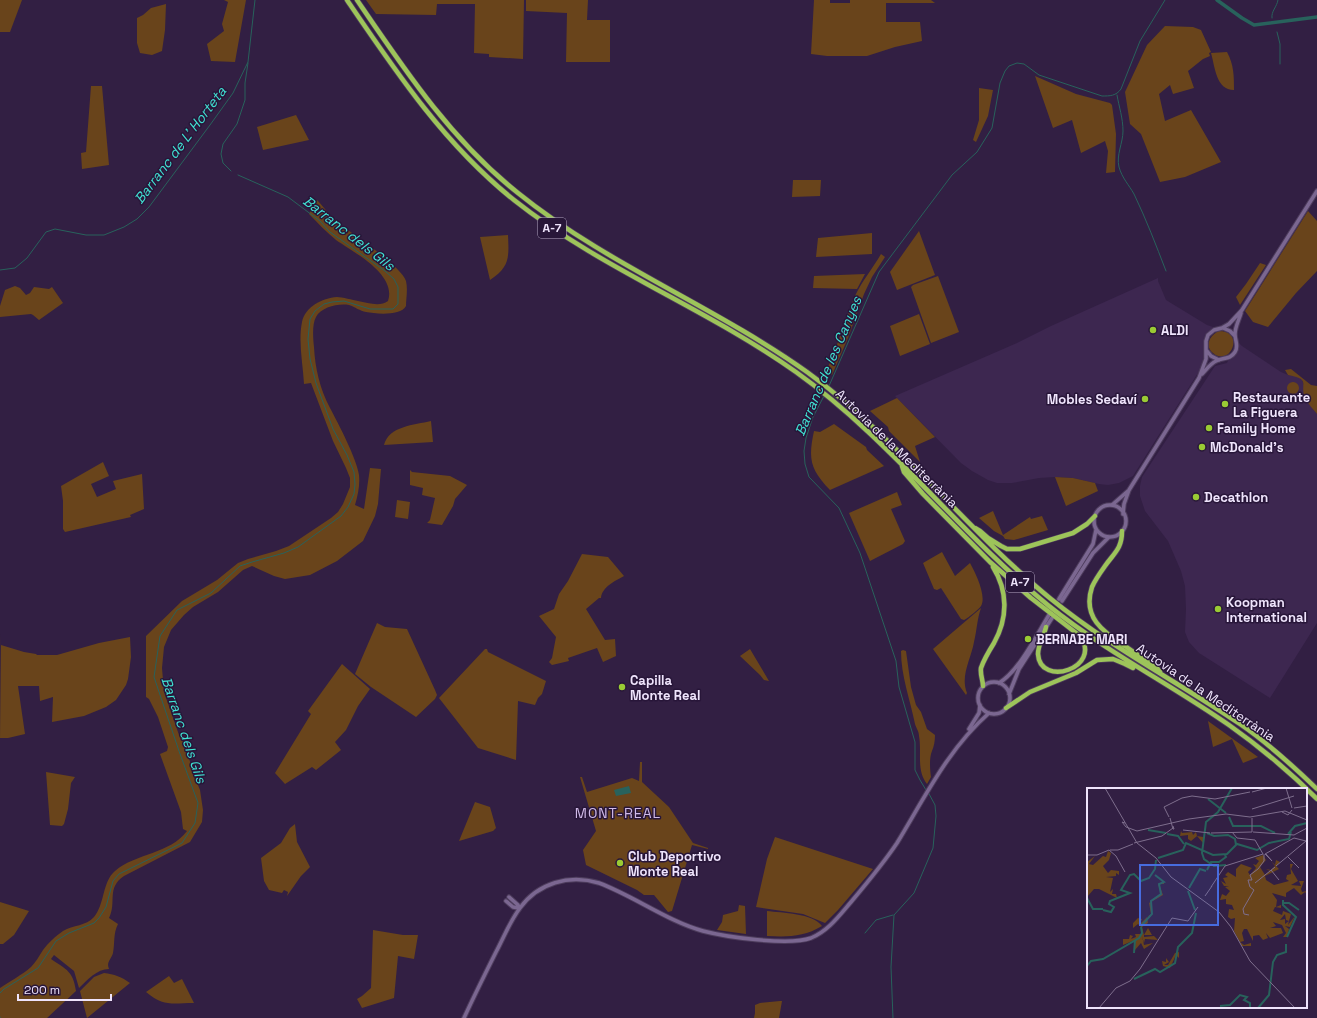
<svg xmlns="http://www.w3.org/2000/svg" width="1317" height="1018" font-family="'Space Grotesk',sans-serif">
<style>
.built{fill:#3d2750}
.green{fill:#69441b}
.water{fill:#28625c}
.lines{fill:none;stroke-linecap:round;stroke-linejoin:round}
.stream{stroke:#28625c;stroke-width:1}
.canal{stroke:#28625c;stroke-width:3.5}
.secondary-casing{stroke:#4d3c5c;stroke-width:5.5}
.motorway-casing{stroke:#4d3c5c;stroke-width:6}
.secondary{stroke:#7b6791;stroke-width:3.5}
.motorway{stroke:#9dc45a;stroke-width:4.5}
.poi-dot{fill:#9acb34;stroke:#281639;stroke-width:1.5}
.labels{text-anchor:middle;stroke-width:3;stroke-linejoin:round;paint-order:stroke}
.shield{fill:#281639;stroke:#b3a6c2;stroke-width:1}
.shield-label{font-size:12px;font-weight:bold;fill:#efe4fc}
.poi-label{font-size:13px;font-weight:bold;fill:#efe4fc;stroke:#281639;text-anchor:start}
.street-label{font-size:13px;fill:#efe4fc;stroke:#281639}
.water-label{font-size:14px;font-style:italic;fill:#40e2d3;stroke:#281639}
.neighbourhood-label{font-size:14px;letter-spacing:1px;fill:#d0bae8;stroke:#281639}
.inset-river{fill:none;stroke:#28625c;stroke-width:2}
.inset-road{fill:none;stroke:#7e6e8d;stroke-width:1}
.view{fill:#476cdf;fill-opacity:0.15;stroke:#476cdf;stroke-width:2}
.inset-edge{fill:none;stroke:#efe4fc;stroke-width:2}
</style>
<rect width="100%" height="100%" fill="#321f43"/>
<path class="built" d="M1158 278V281L1166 300 1207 325 1213 327 1207 335 1203 365 1133 476 1119 483 1108 485 1099 484 1073 478 1055 477 1039 478 1012 483H997L988 480 972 471 961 463 895 396 1017 343 1051 326Z
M1237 341 1242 346 1281 372 1288 375 1297 376 1302 380 1304 385V396L1306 400 1317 414V623L1270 698 1199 653 1189 642 1185 632 1186 609 1185 586 1181 571 1168 541 1145 511 1140 496V486L1142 477 1215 366 1227 363Z"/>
<path class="green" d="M0 0H22L10 32H0Z
M224 0H246L235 62 211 61 207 44 224 31 222 24 228 2Z
M366 0H524L523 59 489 57V54L474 53 475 4H437L436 15 376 14Z
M526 0H588L587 20H610V62H566L567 13 526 11Z
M814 0H830V3H850V0H931L935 3H886V22H920L922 41 895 47 867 56H827L811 54Z
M166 4 165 30 162 51 152 55 140 53 137 43V18L143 15 151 8Z
M1165 26 1193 27 1201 30 1211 52 1209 53 1210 56 1203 59 1188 71 1194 88 1173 94 1170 85 1159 94 1165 121 1191 110 1221 162 1185 177 1160 182 1141 134 1130 124 1125 92 1147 45Z
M1227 52C1234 65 1234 76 1234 90 1216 90 1215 67 1211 53Z
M1035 76 1076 94 1110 103 1112 105 1116 134 1115 172 1106 173 1108 151 1105 141 1081 153 1072 120 1053 128Z
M91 86H102L109 165 82 169 81 153 86 152Z
M979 88 993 90 988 116 976 142 973 140 979 120Z
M296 115 309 140 263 150 257 127Z
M793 180H821L820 196 792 197Z
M317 200C323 206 332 219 338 223 353 234 401 266 406 281 408 289 406 299 406 306 401 316 376 314 366 312 360 311 355 307 349 305 339 303 321 307 316 317 312 324 313 338 314 347 315 368 320 389 330 408 338 423 357 459 359 475 360 485 358 495 355 505L364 509 370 468 381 469 378 504 375 516 363 541 337 561 310 575 285 579 274 576 252 566 243 570 218 592 193 607 184 615 171 630 164 647 162 668 164 692 179 735 185 743 193 773 200 790 203 810 202 822 190 842 124 876C106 888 117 902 109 918L118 924C113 934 115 943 113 953 111 960 106 962 109 969 97 969 87 980 79 988L74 971 54 955 51 959C67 970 73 971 76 991L47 1018H0V988C10 981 22 975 31 967 36 962 39 956 43 950 48 943 56 936 63 931 73 925 86 926 94 917 105 904 102 882 115 871 136 853 170 854 187 831L183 829 181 812 160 754 167 751 168 747 158 717 149 699 146 697V636L182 601 217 580 238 563 248 559 276 551 289 546 331 518 338 512 343 504 350 487V478L346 468 333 441 311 383 304 384C303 364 298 342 302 322 305 307 322 298 337 297 342 297 353 300 358 301 368 303 380 307 388 301 397 274 353 252 336 240 326 232 318 223 309 214Z
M1308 211 1317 221V271L1296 293 1268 327 1253 322 1245 311Z
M919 231 935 275 897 290 890 272Z
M872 233V254L816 257 818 238Z
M508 235C509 257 510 267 490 280L480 237Z
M881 254 885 257 872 277 864 294 848 338 832 375 828 372 827 369C838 345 845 320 855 296 862 281 873 268 881 254Z
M1260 263 1266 265 1240 305 1236 297 1246 284Z
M865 274 857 289 813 288 814 276Z
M938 276 959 332 931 343 911 287 913 285Z
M15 286 20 288 26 295 30 293 34 287 49 289 52 287 63 303 39 320 33 315 31 314 0 317V306L5 290Z
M919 314 930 344 900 356 890 326Z
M1219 331C1246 331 1230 368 1213 353 1204 346 1210 335 1219 331Z
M1291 369 1311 385 1317 386V414C1313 409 1308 404 1305 398 1299 383 1312 380 1288 375L1285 370Z
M1287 388a6 6 0 1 1 12 0a6 6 0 1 1-12 0Z
M897 398 935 437 915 446 920 462 889 431 888 427 870 411Z
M431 421 433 442 384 445C389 426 414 425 431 421Z
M834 424 866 447 867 450 884 466 830 490C810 469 808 459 814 431L820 432Z
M103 462 109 476 91 484 97 497 116 489 113 481 142 474 144 509 130 515 131 517 65 532 63 529V501L61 486Z
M410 470 412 472 450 476 467 485 455 499 453 506 442 525 427 523 430 520 435 498 422 495 423 488 410 485Z
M1055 477 1073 478 1095 483 1098 491 1066 506Z
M897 492 902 505 891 509 905 541 903 544 870 561 849 513Z
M397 500 410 502 408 519 395 517Z
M993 511 1003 535 1030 517 1031 519 1042 516 1048 530 1014 540 1005 539 1003 536 994 531 979 518Z
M942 552 955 576 970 563C975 572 987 596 981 606 979 609 968 618 964 620L961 619 941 588 937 590 934 589 923 563Z
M582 554 608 557 624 576C615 581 602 587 601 598H599L586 609 605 640 615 639 616 656 603 662 597 648 568 658 569 661 552 665 549 662 552 658 556 637 539 616 554 609 559 594 568 581Z
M981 608C977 619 977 630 974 642 971 659 960 676 967 693L966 695 933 649Z
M377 623 385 627 407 629 435 690 437 695 435 699 416 717 371 687 355 674Z
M1 634V645L24 652 36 654 37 655H57L99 643 130 637 131 657 128 679 126 685 116 700 106 707 84 716 52 722 53 697 40 701 39 686H18L25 734 8 738H0Z
M485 649H487L488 652 546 681 542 694 538 698 535 705 518 701 516 760 478 748 439 698Z
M750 649 769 681 764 680 760 675 740 656Z
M903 650 906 651 911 687 916 705 921 712 927 729 935 735C935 741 934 746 932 751 929 758 930 770 931 777L927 784C916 770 922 752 919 736 919 731 916 728 915 724 910 699 901 676 901 651Z
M342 664 370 689 358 706 346 730 335 742 341 750 316 770 312 767 285 784 275 773 311 714 308 711Z
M1208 721 1258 757 1243 763 1232 739 1213 747Z
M640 762H642V782L669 807 693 843 708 848V849L692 845 672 911 668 912 654 895H644L637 890 586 865 583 850 596 831 580 777H582L587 792 632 778 639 781Z
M46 772 75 777 71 783 68 809 64 824 62 826 50 825Z
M475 802 490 807 496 828 493 831 459 841Z
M295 824 297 842 310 867 301 876 287 896 288 892 284 890 282 893 269 890 264 881 261 858 281 843 290 828Z
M775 837 873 869 838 910 825 923 803 914 756 907 767 859Z
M0 902 29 911 14 935 3 944H0Z
M739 905 745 906 746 934 717 930 722 922 723 915 738 911Z
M767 911C782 913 813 913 822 926 804 937 788 937 767 936Z
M373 930 403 935H418L414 959 398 956 394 998 362 1008 357 999 362 996 371 988Z
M104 973C114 974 122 977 130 983L87 1018 80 991 94 977Z
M169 976 174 983 182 979 194 1003C172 1003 164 1007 146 992Z
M780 1001H782L779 1018H754L755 1013V1005L760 1003Z"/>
<path class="water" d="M629 786 631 793 616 796 614 790Z"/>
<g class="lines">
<path class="stream" d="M1272 18C1271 11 1277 7 1278 0
M1277 32 1280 44V64
M1117 95C1119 107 1123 118 1123 131 1123 143 1116 155 1119 167 1122 178 1129 185 1134 194 1146 219 1156 245 1166 271
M231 171 223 163 221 154 223 144 237 124 245 100V83L248 63
M0 270 15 268 27 258 46 232 55 229 86 235H104L124 227 137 219 149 207 210 125 233 93 248 62 255 0
M829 386 879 272 952 175 977 152 992 128 1000 83 1005 71 1009 66 1017 63 1024 64 1039 75 1102 96C1110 96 1116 96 1121 89L1140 41 1165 0
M824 396 813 417 806 438 804 451 805 464 809 477 839 508 860 553 896 661 899 687 915 742V770L920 780 926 790
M865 933 876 920 893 915
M0 993 4 989 38 968 56 941 69 933 94 923 99 918 106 907 113 881 119 874 182 843 195 823 198 803 179 751 154 677 160 636 177 610 211 593 240 566 252 562 284 553 298 547 341 516 348 507 354 494 355 484 354 472 347 455 333 429 316 383 310 359 308 339 310 319 315 311 324 304 332 302 344 301 370 309H393L398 304V287L394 279 385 271 330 232 320 221 288 197 238 175
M0 1017V1018
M893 1018 891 967 894 915 914 893 933 848 936 816 935 805 928 792"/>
<path class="canal" d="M1217 0 1242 18 1254 25 1317 17"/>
<g class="secondary-casing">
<path id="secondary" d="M1223 328 1230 331 1235 336
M1207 351 1211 356 1219 360
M1202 374C1206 370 1210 364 1216 361 1223 357 1230 360 1235 352 1239 346 1235 341 1235 334 1235 327 1239 320 1241 313
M1112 505 1128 491
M1094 521a16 16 0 1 1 32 0a16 16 0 1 1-32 0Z
M1123 514 1124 504 1129 490 1199 378 1206 359V341L1208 335 1214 330 1222 328 1229 324 1242 310 1317 191
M1059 599 1093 544 1096 530
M1062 601 1093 553 1109 537
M978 698a16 16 0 1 1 32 0a16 16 0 1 1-32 0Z
M999 683C1019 671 1036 636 1049 615
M1009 694 1019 669 1052 618
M969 729 979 713 980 705
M509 897 518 905 519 908
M506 901 513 907 519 908
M464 1018C474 996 485 974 496 952 504 937 510 921 520 908 538 883 569 874 599 883 634 896 667 921 703 931 726 937 789 946 811 938 828 931 839 916 851 902 867 883 883 864 897 843 925 797 948 749 989 713"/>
</g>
<g class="motorway-casing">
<path id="motorway" d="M347 0C396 72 445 145 514 200 601 269 706 308 796 372 890 439 959 533 1049 606 1105 651 1170 684 1229 725 1260 747 1290 772 1317 799
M357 0C404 69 451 140 518 193 606 264 714 306 807 372 897 437 965 529 1051 599 1110 647 1178 682 1240 724 1268 743 1293 766 1317 789
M902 466 904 472 923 494 990 562 1031 598 1080 636C1103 668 1040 688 1038 654 1038 644 1044 636 1046 627
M975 528 980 531 988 538 1001 546 1007 549H1020L1073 533 1087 524 1095 516
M1122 531C1122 549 1114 553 1105 566 1100 573 1095 580 1092 587 1082 617 1103 632 1125 646 1135 653 1145 660 1156 667L1160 672
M983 686C983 680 980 675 981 668 984 659 989 651 994 643 1008 618 1008 591 993 567
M1006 708 1030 692 1076 673 1097 660 1113 659 1125 664 1133 668"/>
</g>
<use href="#secondary" class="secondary"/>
<use href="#motorway" class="motorway"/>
</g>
<g class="poi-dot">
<circle cx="1153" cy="330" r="4"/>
<circle cx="1145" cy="399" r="4"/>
<circle cx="1225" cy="404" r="4"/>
<circle cx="1209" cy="428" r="4"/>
<circle cx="1202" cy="447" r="4"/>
<circle cx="1196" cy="497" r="4"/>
<circle cx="1218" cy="609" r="4"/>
<circle cx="1028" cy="639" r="4"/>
<circle cx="622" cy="687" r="4"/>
<circle cx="620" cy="863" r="4"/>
</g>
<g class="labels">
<g class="shield">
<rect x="538" y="218" width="28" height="20" rx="3"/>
<rect x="1006" y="572" width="28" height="20" rx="3"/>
</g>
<g class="shield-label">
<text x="552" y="232">A-7</text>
<text x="1020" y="586">A-7</text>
</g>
<g class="poi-label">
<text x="1161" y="335">ALDI</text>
<text x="1233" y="402">Restaurante<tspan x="1233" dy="15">La Figuera</tspan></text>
<text x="1137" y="404" text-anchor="end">Mobles Sedaví</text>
<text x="1217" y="433">Family Home</text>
<text x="1210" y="452">McDonald's</text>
<text x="1204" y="502">Decathlon</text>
<text x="1226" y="607">Koopman<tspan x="1226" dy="15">International</tspan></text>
<text x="1036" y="644">BERNABE MARI</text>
<text x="630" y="685">Capilla<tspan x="630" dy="15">Monte Real</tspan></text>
<text x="628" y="861">Club Deportivo<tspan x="628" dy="15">Monte Real</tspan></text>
</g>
<g class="street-label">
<text transform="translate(897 448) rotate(44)" y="5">Autovia de la Mediterrània</text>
<text transform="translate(1206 692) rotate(34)" y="5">Autovia de la Mediterrània</text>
</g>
<g class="water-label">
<text transform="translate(180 145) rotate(-53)" y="5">Barranc de L' Horteta</text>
<text transform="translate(349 233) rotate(38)" y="5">Barranc dels Gils</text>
<text transform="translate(828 366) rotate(-67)" y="5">Barranc de les Canyes</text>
<text transform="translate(184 730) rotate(71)" y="5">Barranc dels Gils</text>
</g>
<g class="neighbourhood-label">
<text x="618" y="818">MONT-REAL</text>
</g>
</g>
<g transform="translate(1087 788)">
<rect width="220" height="220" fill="#321f43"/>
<path d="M94 43 95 45 105 44 106 47 109 44 110 48 116 49 117 56 110 48 104 53 101 51V47L93 48ZM21 63 24 65 22 72 16 78 21 85 24 82 32 83V87L29 85V88L19 89 26 90 23 104 26 101 25 106H29L30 110 12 101H7L0 109V74L8 68 2 76 6 77 16 68 19 69ZM176 67 179 72 173 79 178 87 183 83 179 81 184 82 188 78 184 73 188 77 189 72 193 74 189 78 192 81 178 88 179 92 187 97 202 93 199 91 200 87 204 86 203 76H206L204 81 211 93 204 97 214 98 212 93H217L214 101 215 104 220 103V106L218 104 214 107 207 100 199 105V109L185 105 190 112 189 119 194 117V120L188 119 186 123 195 127 196 123 204 126 202 133 199 132 198 126 193 132 198 131V136L202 133 201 137 208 128 203 139 198 138 202 141 200 149H196L199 145 195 137 186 134 189 138 183 140H194L196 145 183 150 179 145 181 150 176 152 172 147 166 148V153L160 141H157L155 145 157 153 153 154 157 157 164 155V158H155L147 143 148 130 144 131 141 129 142 121 147 122 145 117 139 116V111L133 112 135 106 139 108 143 103 138 99 142 98H137L134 93 139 96 136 90 141 89 138 87 141 84 149 89V81L154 76 165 80 161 84 163 87 169 80 166 76 169 77 172 73 168 70ZM72 89 77 94V96H72L76 107 64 114 65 126V127L60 129 61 135 55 139 57 147 61 140 65 147H57V149L67 148 71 152 58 151 57 155 55 148 57 157 66 155 57 161 54 155 48 162V152L36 157V151H42L43 147 46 148 44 151 49 149 48 146H54V139L51 136 46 140V135L51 130 55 131 53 136 60 129 64 126 62 115 74 106 71 96 76 94ZM92 164V170L89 167 83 180 76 178 75 173 79 174V170L82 174 77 177H81L88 165Z" fill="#69441b"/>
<path class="inset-river" d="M121 11 139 25M142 29 146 38H174L188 45M61 42 79 45M120 45 127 48 141 47 148 51 149 57M80 46 91 48 97 56M201 46 208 38 220 35M71 70 96 62 99 55 126 67 140 66 150 56 170 62 182 55 202 51 204 44M139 77 127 78 117 71 115 65 119 34 131 24 145 0M120 82 124 74H132L139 69 138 67M102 100 113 81 119 83M101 103 108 122M0 110 6 121H16M196 112V117L209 129 200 149M197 115H202L212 122M16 122 24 124 27 119 22 116 23 113 43 105 34 102 43 87 47 86 54 93 62 90 68 81 69 72M54 138 65 126 64 113 74 106 72 96 77 94 68 87M47 165 48 152M0 178 4 173 16 171 52 150 55 145 54 139M47 191 68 181 73 184 88 175 91 159 105 145 109 125M133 218 143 217 153 207 160 209 157 212 163 215V220M171 220 182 207 186 174 190 167 199 164V156"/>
<path class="inset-road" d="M18 0 50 55 69 70 84 89 132 124 144 139 163 173 208 220M199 0 205 20M165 4 180 0M207 20 220 18M165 21 207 8M195 24 201 27 205 22M82 29 77 19 95 10 105 8 128 11 163 4M83 30 86 41H87L86 38M38 35 35 34 39 39 50 43 102 31 139 26 163 29 198 23 220 32M96 42 123 45M145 44 150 50 168 52M165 44V30M166 44 207 47M124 45 165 44M207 47 220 40M168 52 176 66M47 55 75 48 86 40M23 62H31L46 56M178 66 207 50 219 53M178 66 185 73 179 66M0 67H10L22 62 29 68 38 84M201 69 212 80M189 78 219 53M171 81 177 73V66M184 82 192 92M168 95 188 79M124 99 138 78 176 66M163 99 161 92H165L163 87 171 81M118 108 125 98M162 127 157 126 156 121 167 102 163 99M220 156V176M12 220 29 200 43 193 53 181 85 130 101 133 111 119"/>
<path class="view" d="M53 77H131V137H53Z"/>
<rect width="220" height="220" class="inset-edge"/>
</g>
<path d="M18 994v6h93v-6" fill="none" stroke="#efe4fc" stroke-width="2"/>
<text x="24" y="994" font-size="12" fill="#efe4fc" stroke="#281639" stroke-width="3" paint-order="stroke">200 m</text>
</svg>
